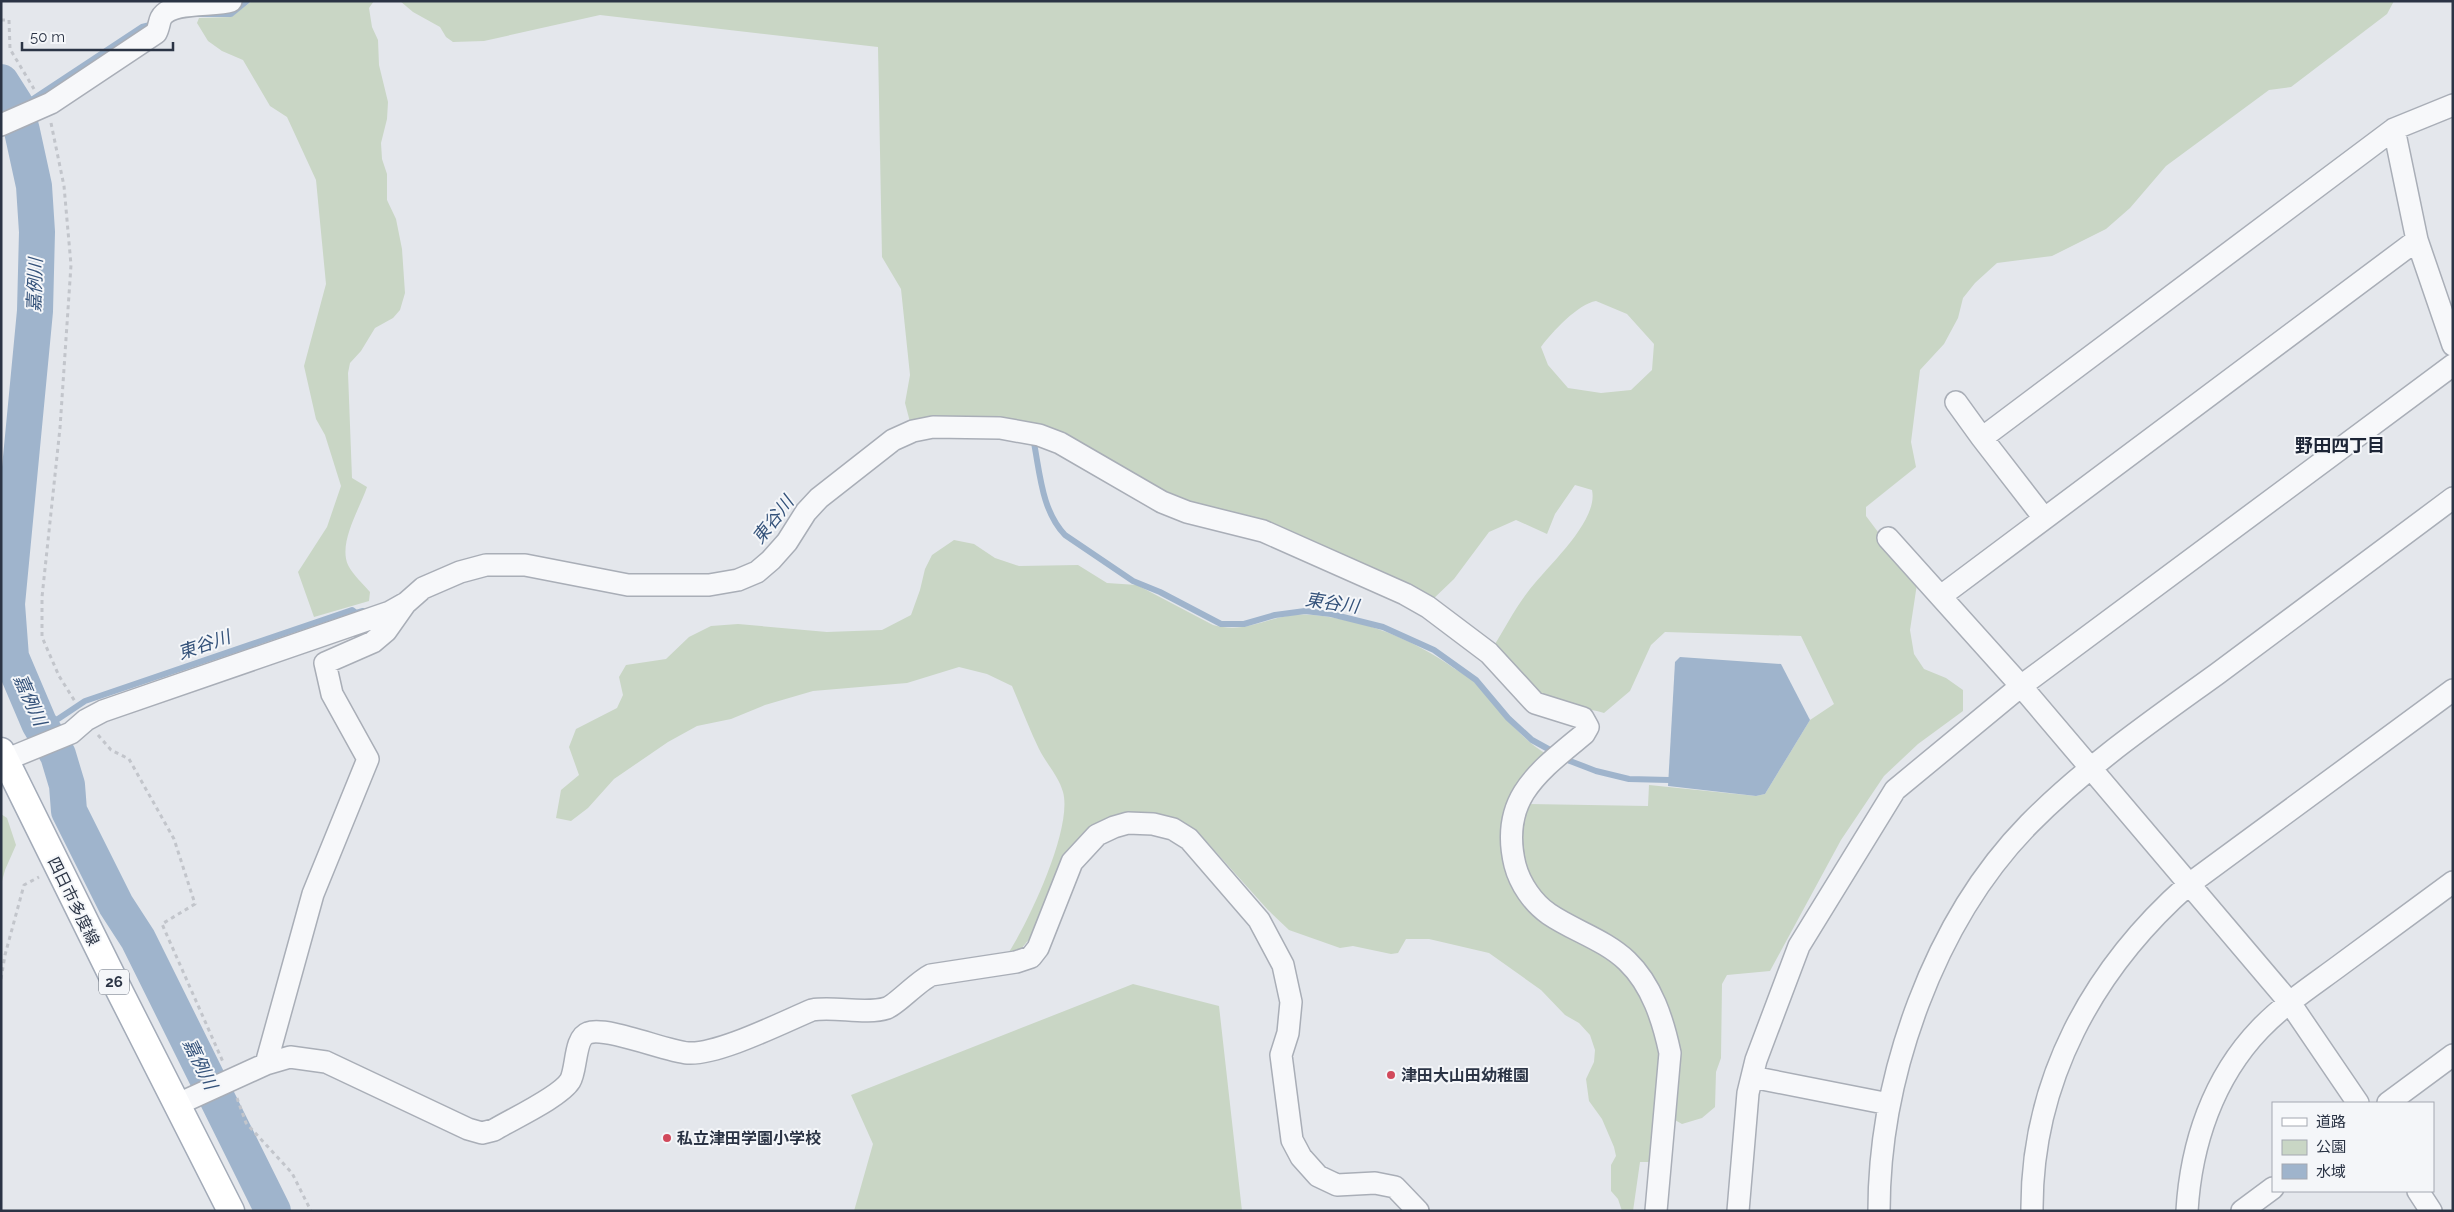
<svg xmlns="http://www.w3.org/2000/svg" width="2454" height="1212" font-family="Raleway,'Noto Sans JP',sans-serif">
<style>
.green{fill:#c9d6c5;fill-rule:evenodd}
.water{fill:#9fb4cc}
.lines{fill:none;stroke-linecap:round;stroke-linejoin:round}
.stream{stroke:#9fb4cc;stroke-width:6}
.river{stroke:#9fb4cc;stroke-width:36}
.minor-casing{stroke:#a9aeb7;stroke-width:24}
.major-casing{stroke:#a3abb8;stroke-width:29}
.path{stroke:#c2c5cb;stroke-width:3;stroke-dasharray:4 4;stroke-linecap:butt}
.minor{stroke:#f7f8fa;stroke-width:21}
.major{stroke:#fff;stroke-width:26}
.poi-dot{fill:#d1495b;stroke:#f4f6f9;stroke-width:2}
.labels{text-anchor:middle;stroke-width:4;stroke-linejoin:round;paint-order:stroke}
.shield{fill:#f4f6f9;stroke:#676e7b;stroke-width:1}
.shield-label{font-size:15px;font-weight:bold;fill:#2b3445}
.street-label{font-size:16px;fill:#2b3445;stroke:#f4f6f9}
.poi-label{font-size:16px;font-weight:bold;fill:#2b3445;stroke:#f4f6f9;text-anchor:start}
.water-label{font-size:18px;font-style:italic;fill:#34527a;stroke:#f4f6f9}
.neighbourhood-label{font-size:18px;font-weight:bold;fill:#1d2536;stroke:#f4f6f9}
</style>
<rect width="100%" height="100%" fill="#e4e7ec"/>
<path class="green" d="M252 1H374L369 8 372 27 378 40 379 65 388 102 387 119 381 143 382 159 387 174V200L396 219 402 249 405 293 400 310 393 318 375 328 361 351 350 363 348 373 352 478 367 487C360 508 338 543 348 565 353 575 363 584 370 592L369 601 314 617 298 572 327 527 341 486 325 435 316 419 304 366 326 284 316 180 287 117 270 106 243 60 222 51 208 41 197 23 199 18 231 17Z
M400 1H2394L2387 14 2291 87 2269 90 2166 166 2130 208 2106 229 2052 256 1997 263 1975 283 1963 298 1958 318 1944 344 1920 370 1911 442 1916 467 1866 507V516L1917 584 1910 630 1914 654 1924 669 1946 678 1963 690V711L1918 744 1884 776 1841 840 1770 971 1727 975 1722 984 1721 1058 1716 1072 1715 1107 1702 1118 1682 1124 1673 1119 1664 1003 1543 900 1523 868 1520 824 1529 804 1648 806 1649 785 1756 796 1765 794 1810 720 1834 704 1801 636 1665 632 1651 645 1630 691 1604 713C1588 708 1571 708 1555 704 1529 699 1510 668 1492 649 1504 630 1514 610 1527 593 1545 568 1599 522 1592 490L1575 485 1555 514 1547 534 1516 520 1489 532 1454 579 1430 602 1184 507 1083 451 910 422 905 403 910 375 901 289 882 257 878 47 600 15 484 41 453 42 446 37 440 27 413 12ZM1596 301 1627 314 1654 344 1652 370 1631 390 1601 393 1568 388 1548 365 1541 347C1552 332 1578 304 1596 301Z
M954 540 974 544 995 558 1019 566 1078 565 1107 583 1137 585 1213 625C1242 633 1259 621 1287 616 1300 613 1316 615 1329 617 1375 624 1417 642 1455 669 1462 673 1471 678 1476 684 1500 709 1517 736 1546 754L1505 868 1617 964C1634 983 1654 1011 1658 1037 1664 1077 1655 1122 1651 1162H1640L1633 1211H1622L1618 1199 1611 1191V1165L1616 1156 1614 1147 1602 1119 1589 1101 1586 1079 1594 1062 1595 1050 1590 1035 1579 1023 1565 1015 1541 990 1489 953 1429 939H1406L1398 953 1391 954 1353 946 1340 948 1289 930 1268 910 1206 841 1183 823 1160 814 1134 812 1115 815 1097 823 1066 851 1031 937 1021 949 1009 952C1029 921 1073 828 1063 792 1059 777 1046 763 1039 749 1029 728 1021 707 1012 686L987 674 959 667 907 683 813 691 765 705 731 719 697 726 668 742 614 779 588 808 571 821 556 818 561 790 579 775 569 747 576 729 617 708 623 695 619 677 626 665 666 659 689 637 711 626 738 624 827 632 882 630 911 615 920 590 925 569 932 555Z
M1 814 7 818 16 845 5 870 1 885Z
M1133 984 1219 1006 1242 1211H854L873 1144 851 1095Z"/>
<path class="water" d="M1680 657 1781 664 1810 720 1765 794 1756 796 1668 786 1675 662Z"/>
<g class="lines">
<path class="stream" d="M196 14H231L247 1
M15 104 33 99 142 27 150 25
M1034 443C1040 474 1042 511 1065 535L1133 581 1160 592 1221 624H1244L1275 615 1305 611 1331 614 1383 627 1434 650 1476 680 1508 718 1532 740 1570 761 1596 771 1629 779 1669 780
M39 723 58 719 85 701 352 610 356 613 363 611"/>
<path class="river" d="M1 82 15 104 22 131 34 186 37 232 35 311 7 604 11 657 39 723 58 755 67 785 69 811 116 905 138 939 273 1211"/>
<g class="minor-casing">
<path id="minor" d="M1 125 51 103 156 33C159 28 159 22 161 18 171 0 214 7 231 1
M2394 129 2417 240 2453 345
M1956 402 1982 438
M2044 518 1982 438 2394 129 2453 105
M1888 538 2021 686 2290 1003 2358 1103
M1941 596 2417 240
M5 760 71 733 86 720 103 711 390 612 406 603 423 588 460 572 486 565H525L628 585H709L738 580 757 572 771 560 787 542 806 512 819 498 893 440 913 431 933 427 1000 428 1039 435 1060 443 1162 502 1187 512 1263 531 1405 594 1428 607 1489 653 1535 703 1583 718 1588 727 1584 734C1538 772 1499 799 1515 865 1520 884 1533 903 1549 914 1574 931 1605 940 1627 961 1652 985 1663 1020 1670 1053L1656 1211
M266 1064 290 1057 326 1062 468 1129 482 1133 494 1130C512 1119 560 1097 570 1081 577 1070 574 1038 588 1033 606 1026 665 1051 688 1053 718 1055 781 1023 812 1010 835 1006 866 1015 887 1008 896 1005 917 982 931 975L1016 962 1031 957 1038 948 1072 862 1097 835 1114 827 1128 823 1153 824 1173 829 1189 839 1259 920 1283 965 1291 1002 1288 1033 1281 1055 1292 1140 1301 1157 1318 1176 1337 1185 1375 1183 1395 1187 1418 1211
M1752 1077 1889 1104
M2388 1103 2453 1055
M176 1105 266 1064 313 894 368 759 332 694 325 663 373 642 386 631 405 604
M2418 1191 2431 1211
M1738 1211 1748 1093 1756 1060 1799 946 1895 790 2021 686 2453 365
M1879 1211C1879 1076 1934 921 2029 824 2085 767 2152 721 2217 674 2295 615 2374 557 2453 498
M2032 1211C2031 1081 2093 969 2188 885L2453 690
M2187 1211C2191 1144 2213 1078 2260 1029 2285 1003 2315 984 2343 963 2380 936 2416 909 2453 882
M2242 1211 2273 1188"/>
</g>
<g class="major-casing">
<path id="major" d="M1 751 121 994 231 1211"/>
</g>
<path class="path" d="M1 20H9L10 49 34 89
M51 123 64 186 71 265 60 428 42 597V637L59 676 76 703
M98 735 111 750 129 759 174 839 195 904 162 924 223 1062
M1 979 5 955 24 885 39 877
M237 1098 246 1123 292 1173 311 1211"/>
<use href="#minor" class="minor"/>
<use href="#major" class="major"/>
</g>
<g class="poi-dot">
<circle cx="1391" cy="1075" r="5"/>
<circle cx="667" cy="1138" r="5"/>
</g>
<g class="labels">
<rect class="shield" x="99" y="969.5" width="30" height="25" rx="4"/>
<g class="shield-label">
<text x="114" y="987">26</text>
</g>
<g class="street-label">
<text transform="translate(74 901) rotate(64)" y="6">四日市多度線</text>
</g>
<g class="poi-label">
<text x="1401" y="1081">津田大山田幼稚園</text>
<text x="677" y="1144">私立津田学園小学校</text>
</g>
<g class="water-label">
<text transform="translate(35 285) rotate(-88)" y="6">嘉例川</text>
<text transform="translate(773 520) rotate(-52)" y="6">東谷川</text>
<text transform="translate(1332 603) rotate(8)" y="6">東谷川</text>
<text transform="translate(204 645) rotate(-19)" y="6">東谷川</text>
<text transform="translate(30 700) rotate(66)" y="6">嘉例川</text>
<text transform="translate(200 1064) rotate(64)" y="6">嘉例川</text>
</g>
<g class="neighbourhood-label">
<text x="2340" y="452">野田四丁目</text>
</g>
</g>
<rect width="2454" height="1212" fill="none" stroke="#2b3445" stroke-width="5"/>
<rect x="2272" y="1102" width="162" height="90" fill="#f4f6f9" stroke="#a4a8b1"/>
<rect x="2282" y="1118" width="25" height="8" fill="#ffffff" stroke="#a4a8b1"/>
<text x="2316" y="1127" font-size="15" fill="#2b3445">道路</text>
<rect x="2282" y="1140" width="25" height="15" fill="#c9d6c5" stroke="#a4a8b1"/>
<text x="2316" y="1152" font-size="15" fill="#2b3445">公園</text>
<rect x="2282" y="1164" width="25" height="15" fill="#9fb4cc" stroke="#a4a8b1"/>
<text x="2316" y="1177" font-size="15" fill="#2b3445">水域</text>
<path d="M22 42v8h151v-8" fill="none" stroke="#2b3445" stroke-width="2.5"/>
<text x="30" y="42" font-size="15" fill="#2b3445" stroke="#f4f6f9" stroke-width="4" paint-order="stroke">50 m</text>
</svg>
